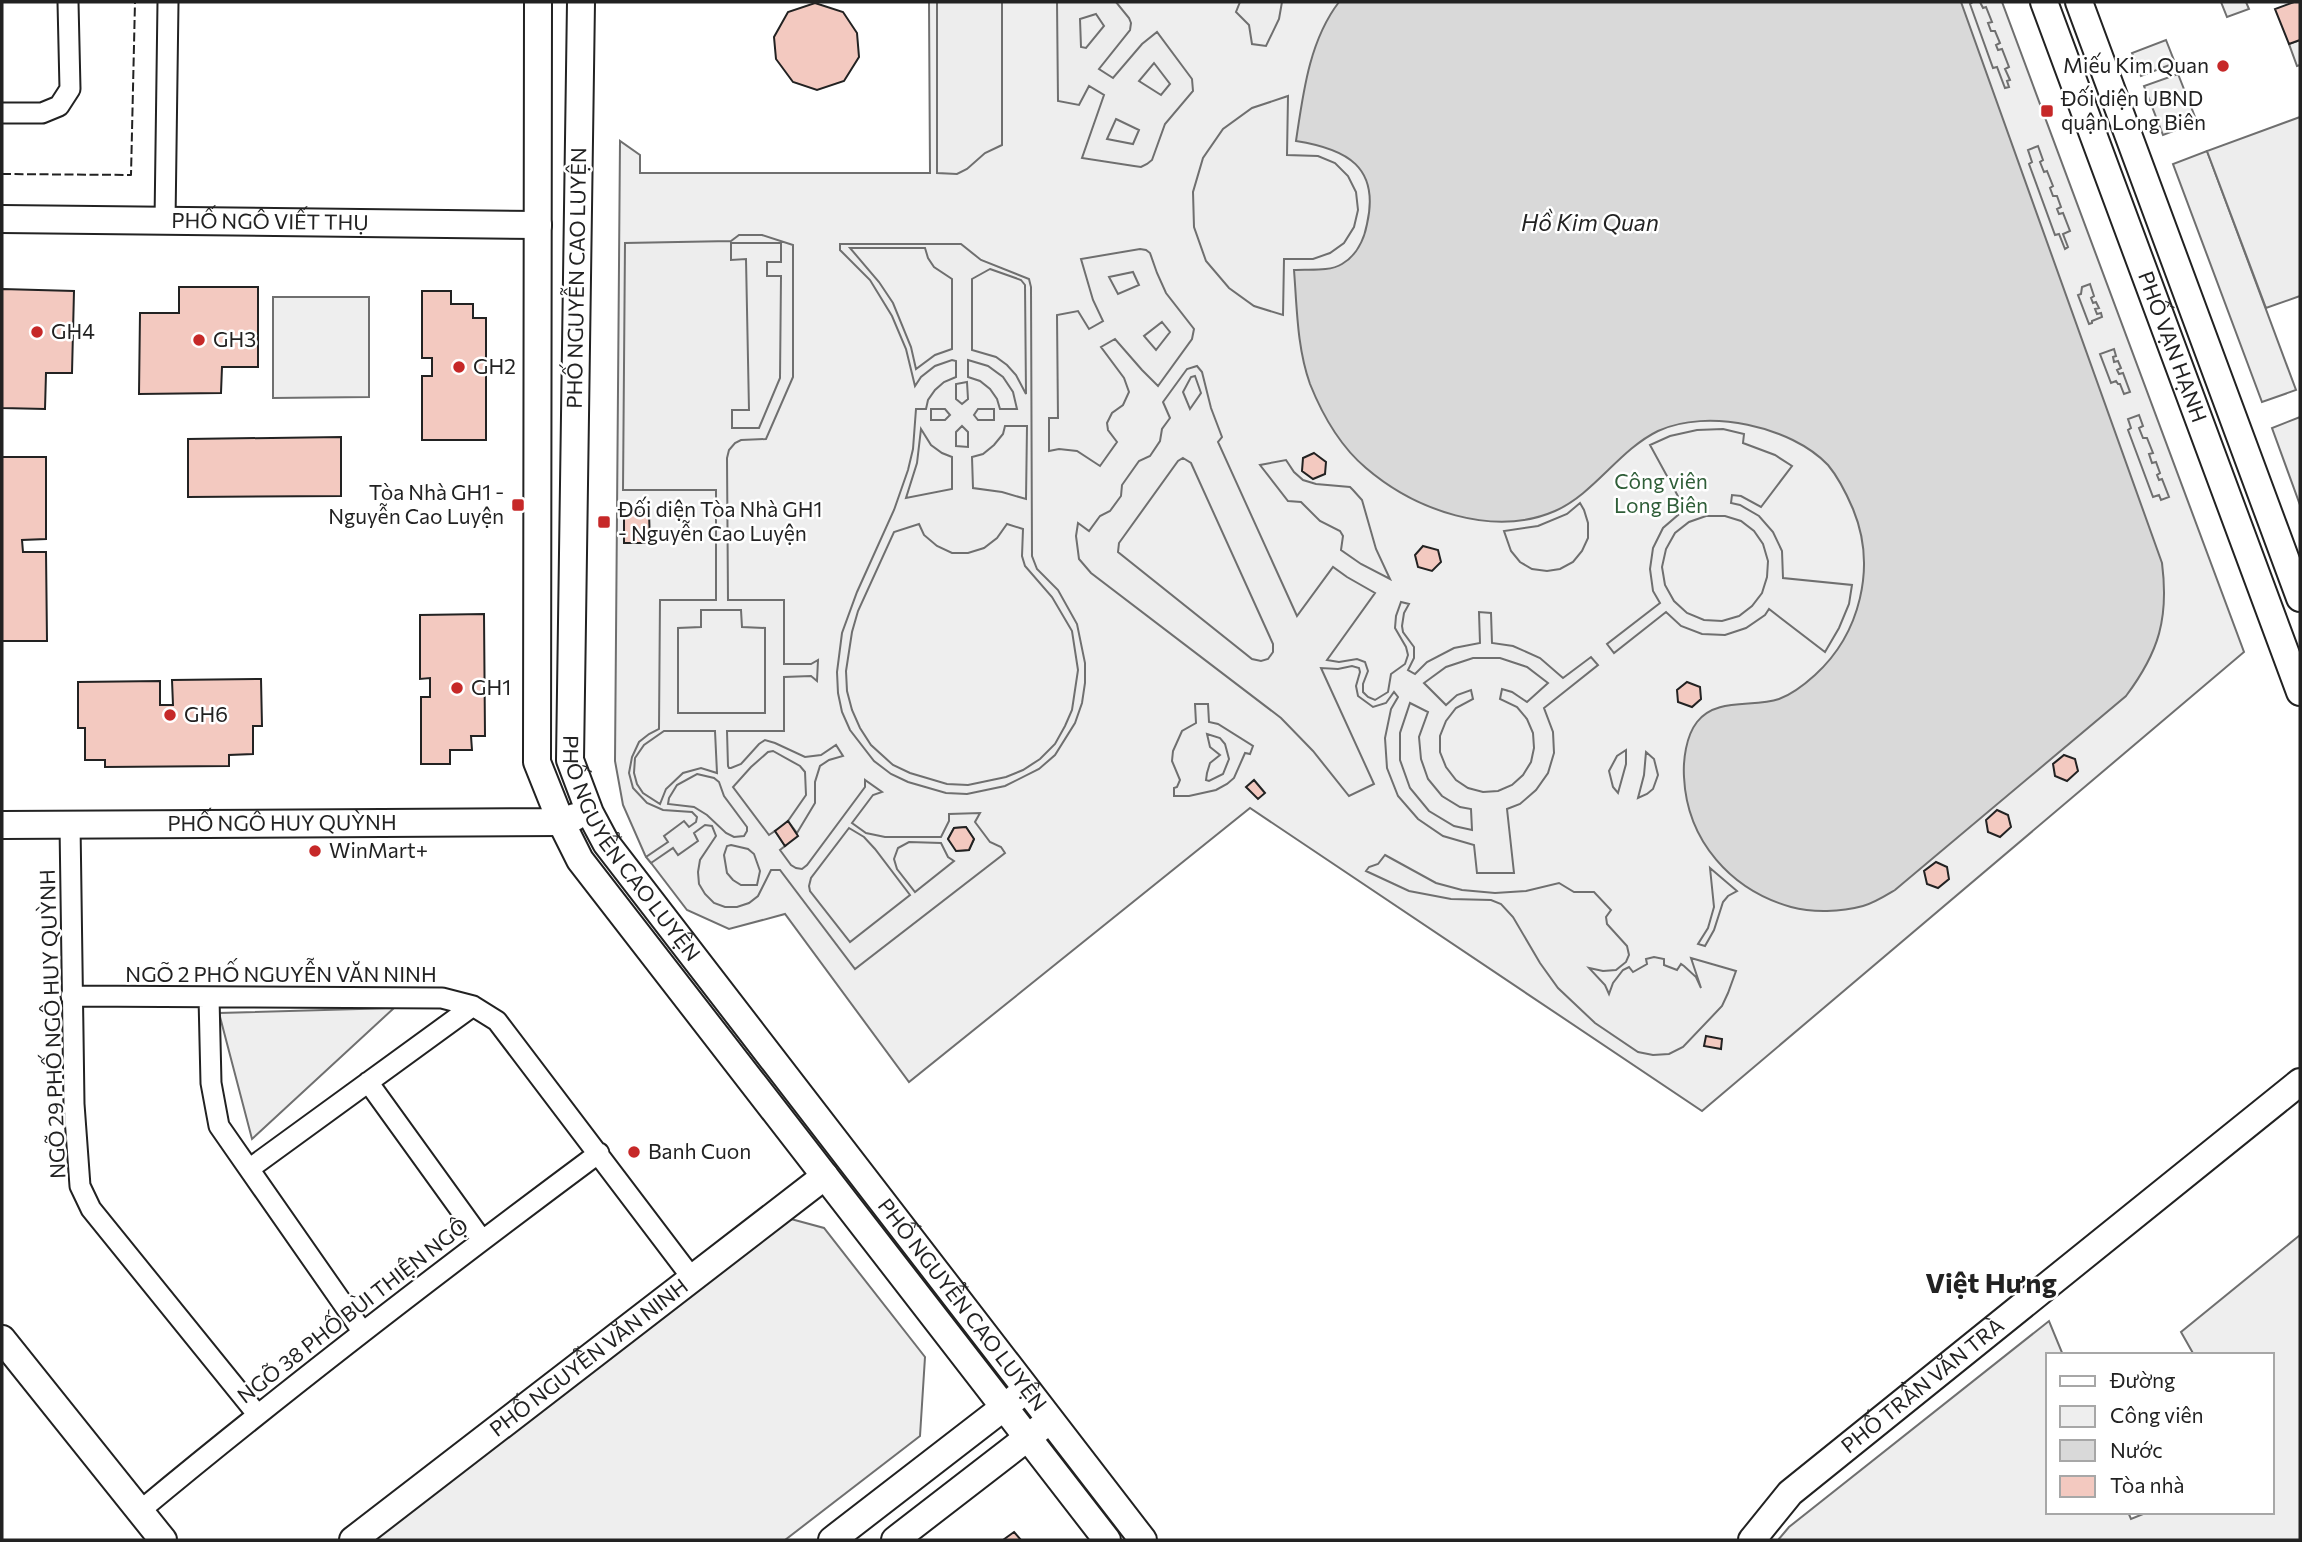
<svg xmlns="http://www.w3.org/2000/svg" width="2302" height="1542" font-family="Commissioner,sans-serif">
<style>
.green{fill:#eee;stroke:#6f6f6f;stroke-width:2}
.parking{fill:#ededed;stroke:#6f6f6f;stroke-width:2;fill-rule:evenodd}
.water{fill:#d9d9d9;stroke:#6f6f6f;stroke-width:2}
.building{fill:#f3c9c0;stroke:#222;stroke-width:2}
.lines{fill:none;stroke-linecap:round;stroke-linejoin:round}
.street-casing{stroke:#222;stroke-width:23}
.secondary-casing{stroke:#222;stroke-width:30}
.street{stroke:#fff;stroke-width:19}
.secondary{stroke:#fff;stroke-width:26}
.fence{stroke:#222;stroke-width:2;stroke-dasharray:9 3.5;stroke-linecap:butt}
.poi-dot{fill:#c62828;stroke:#fff;stroke-width:2.5}
.labels{text-anchor:middle;stroke-width:5;stroke-linejoin:round;paint-order:stroke}
.poi-label{font-size:21px;fill:#222;stroke:#fff;text-anchor:start}
.street-label{font-size:21px;fill:#222;stroke:#fff}
.park-label{font-size:21px;fill:#2f5e38;stroke:#fff}
.water-label{font-size:23px;font-style:italic;fill:#222;stroke:#fff}
.district-label{font-size:28px;font-weight:bold;fill:#222;stroke:#fff}
</style>
<rect width="100%" height="100%" fill="#fff"/>
<path class="green" d="M929 2H2002L2244 652 1702 1111 1250 808 909 1082 785 914 729 929 687 910 645 855 623 805 615 761 620 141 640 155V173H930Z
M2221 2H2246L2249 9 2227 17Z
M2166 40 2175 63 2141 76 2132 53Z
M2300 40V65L2297 66 2289 44Z
M2178 74 2197 122 2163 135 2144 86Z
M2207 151 2296 390 2262 402 2173 164Z
M273 297H369V397L273 398Z
M2300 417V505L2272 428Z
M394 1008 252 1139 219 1013Z
M791 1219 824 1228 925 1357 920 1436 785 1540H374Z
M2300 1235V1540H1778L1789 1527 2049 1321 2063 1355H2048V1512H2128L2131 1519 2148 1512H2272V1355H2194L2181 1332Z"/>
<path class="parking" d="M937 2H1002V145L985 153 967 169 957 174 937 173Z
M1057 2H1116L1129 18 1131 23 1130 30 1099 69 1113 78 1142 44 1157 32 1192 79 1193 91 1165 124 1152 160 1147 164 1141 167 1134 166 1082 158 1104 95 1089 86 1079 105 1058 101ZM1096 14 1104 26 1086 48 1081 47 1080 19ZM1154 63 1170 84 1161 95 1139 81ZM1116 119 1139 130 1133 144 1107 139Z
M1240 2H1282L1279 19 1266 46 1252 44 1249 25 1236 12Z
M1973 2H1980L1983 8 1986 7 1992 22 1988 23 1991 31H1995L2000 43 1996 45 1998 50 2002 49 2009 67 2005 69 2010 80 2007 81 2009 87 2005 88 1997 67 1993 68 1970 4Z
M1288 96 1287 155 1318 156 1335 163 1348 176 1356 192 1358 210 1354 227 1344 243 1330 253 1313 259H1284L1283 315 1254 306 1229 288 1206 261 1194 227 1193 192 1203 158 1223 129 1252 108Z
M2300 117V296L2266 308 2207 151Z
M2038 146 2043 160 2040 162 2044 172 2047 171 2053 186 2050 188 2053 196H2057L2061 207 2057 209 2059 214 2063 213 2070 231 2063 234 2068 247 2065 249 2059 234 2055 235 2029 164 2032 162 2028 150Z
M739 235H762L793 245V377L766 439 741 440 735 443 729 450 727 458 728 600H784V664H811L818 660 817 681 811 676 784 677V731H727L728 766 729 768H731L741 764 759 744 765 740 775 743 805 757 821 755 836 745 843 756 829 760 820 766 815 782V803L797 833 788 821 806 795 805 772 800 766 773 751 768 752 751 767 733 787 769 835 775 831 785 846 780 850 791 865 796 868 802 869 807 865 865 787V780L882 792 873 795 852 823 866 833 885 837H941L949 821V814L980 813 975 822 990 842 1001 847 1005 853 855 969 780 870H771L758 896 749 903 737 907H725L714 903 705 894 699 884 698 872 700 860 716 836 712 826 705 825 694 833 698 841 678 855 673 848 651 863 646 857 668 842 664 836 684 821 689 827 696 822 697 817 692 812 663 810 647 803 633 788 629 773 632 757 639 742 649 734 659 729 660 600H716V490H623L625 243 731 241ZM731 243H781V262H767V276H781L780 378 759 428H732V410H749L746 259 731 260ZM701 610H741L742 627 765 628V713H678V628L701 627ZM664 731H715L717 773 701 768 683 773 666 789 660 804 643 793 637 784 634 773 635 758 644 745ZM697 774 714 778 719 782 724 796 747 827V831L744 836 734 837 726 833 707 815 694 807 668 804 669 798 677 785ZM966 827 974 839 969 850 957 851 948 839 954 828ZM849 828 864 837 875 849 910 895 850 942 810 891 809 886 811 878ZM909 842 941 843 948 857 954 861 915 892 897 869 894 859 898 848ZM731 845 748 849 754 854 760 871 757 885H741L733 880 727 873 724 855 727 846Z
M840 244H961L981 260 1029 279 1031 287 1032 556 1037 569 1058 590 1077 624 1085 663V683L1082 703 1075 723 1055 755 1039 769 1005 786 967 794 946 793 908 782 891 774 874 761 850 730 842 712 838 693 837 672 842 633 857 592 894 510 908 470 913 449 916 409H926L928 400 935 390 944 382 956 377V361L952 360 935 366 921 377 915 386 906 349 892 316 870 280 840 250ZM850 248H925L928 258 934 267 952 279V349L935 355 916 369 911 347 893 303 879 282ZM990 269 1021 280 1025 285 1026 394 1016 375 1007 365 996 357 972 350V279ZM968 360 988 366 1003 377 1013 392 1017 409H1000L997 399 990 389 980 381 968 377ZM967 382 968 399 962 404 956 399V384ZM931 409H945L950 415 945 420H931ZM978 409H994V420H978L974 415ZM962 426 968 432V447L956 446V432ZM1005 426H1027L1026 499 1002 492 973 488 972 457 983 454 994 445 1003 434ZM921 429 931 445 942 453 952 457V489L906 498 917 463ZM919 524 924 535 937 546 952 553H968L984 548 997 538 1007 524 1023 529 1022 556 1025 566 1052 597 1072 631 1078 670 1072 710 1065 726 1055 744 1040 759 1023 770 1006 777 968 785 947 784 910 773 893 765 871 745 860 728 852 710 847 691 846 671 852 632 858 611 894 532Z
M1140 249 1146 250 1150 253 1157 273 1166 293 1194 329 1192 339 1158 386 1142 370 1115 339 1101 347 1124 378 1129 392 1123 405 1112 413 1107 423 1108 430 1117 442 1100 466 1077 451 1059 449 1049 451V418H1058L1057 315 1078 311 1089 329 1103 321 1093 300 1081 259ZM1133 272 1139 285 1118 294 1109 277ZM1162 322 1170 332 1156 350 1144 336Z
M2090 284 2094 296 2091 298 2093 303 2096 302 2099 308 2095 309 2097 314 2101 313 2102 317 2092 321V323L2089 324 2078 295 2081 294 2082 287Z
M2114 349 2116 356 2113 357 2114 362 2118 361 2121 368 2117 370 2119 374 2123 373 2130 392 2124 394 2120 384H2118L2116 381 2111 383 2100 354Z
M1197 366 1202 372 1211 408 1222 437 1218 442 1297 616 1333 567 1347 577 1375 593 1327 660 1339 662 1357 659 1365 662 1368 671 1363 684V692L1368 697 1375 700 1388 692 1391 674 1405 664 1408 655 1406 647 1395 628 1396 616 1401 602 1409 604 1404 613 1402 626 1403 632 1414 647V658L1408 670 1415 674 1427 662 1454 648 1480 643 1479 612 1491 613 1492 643 1513 646 1540 658 1563 678 1591 657 1598 665 1544 708 1553 732 1554 753 1548 773 1536 790 1520 804 1507 809 1514 873H1477L1474 845 1443 836 1418 819 1398 796 1387 768 1385 738 1391 709 1398 697 1394 692 1386 703 1373 707 1358 696 1356 686 1360 672 1359 668 1352 666 1338 669 1321 668 1374 784 1349 796 1313 751 1281 718 1091 573 1079 559 1076 536 1078 523 1089 531 1100 516 1110 511 1121 496 1122 485 1139 461 1150 456 1160 441 1162 429 1170 418 1163 402 1187 369ZM1195 376 1201 393 1190 409 1183 392 1191 377ZM1183 458 1191 463 1273 644V652L1268 659 1261 661 1252 659 1118 552 1119 543 1178 461ZM1473 658H1500L1527 667 1548 683 1527 702 1512 692 1502 689 1500 699 1517 707 1527 719 1533 733 1534 748 1531 762 1523 775 1512 785 1498 791 1483 792 1468 788 1456 780 1446 767 1440 752V736L1446 721 1456 708 1473 699 1471 690 1457 695 1446 705 1424 683 1446 667ZM1410 703 1428 712 1419 737 1421 759 1428 779 1442 796 1460 807 1471 809 1472 830 1454 826 1429 811 1410 788 1400 760V733Z
M2139 415 2143 426 2139 428 2143 438H2147L2153 453 2149 454 2152 463 2156 462 2160 473 2157 475 2159 480 2162 479 2169 497 2161 500 2159 495 2153 497 2128 430 2131 428 2128 419Z
M1723 429 1744 434 1743 443 1775 455 1792 466 1761 507 1741 496 1732 495 1731 503 1740 505 1759 516 1773 532 1782 551 1783 578 1852 585 1849 604 1839 628 1825 652 1769 609 1765 615 1746 628 1725 635 1702 634 1681 626 1666 612 1614 653 1607 644 1660 603 1653 591 1650 569 1653 548 1663 528 1685 509 1650 445 1670 436 1697 430ZM1706 516H1725L1741 521 1754 531 1763 544 1768 561 1767 577 1762 593 1752 606 1739 616 1722 621 1704 620 1687 613 1674 601 1665 585 1662 567 1666 549 1675 533 1689 522Z
M1286 460 1294 472 1303 480 1316 484 1350 487 1353 490 1362 500 1376 549 1390 579 1361 564 1341 550 1343 536 1340 531 1320 521 1301 502 1288 501 1260 465Z
M1580 503 1584 510 1588 523V538L1582 551 1573 562 1560 569 1547 571 1532 569 1520 562 1511 551 1504 531 1538 526 1567 514Z
M1195 704H1208L1209 722 1218 724 1253 746 1250 754 1245 753 1234 778 1227 784 1216 790 1189 796H1174V788L1177 787 1180 780 1172 761 1173 751 1182 731 1196 723ZM1207 734 1220 738 1225 744 1229 759 1223 774 1209 781 1206 780 1207 773 1210 763 1220 755 1210 747Z
M1626 750V764L1618 793 1613 787 1609 771 1617 756Z
M1646 752 1654 759 1658 775 1653 789 1647 794 1638 798 1644 775Z
M1385 855 1436 883 1462 890 1495 893 1526 891 1559 883 1574 892H1594L1611 910 1606 917 1607 924 1627 946 1629 955 1626 962 1616 970 1603 971 1589 968 1605 985 1609 994 1613 983 1623 970 1629 967 1633 972 1647 964 1646 959 1654 957 1664 959V965L1677 970 1681 964 1684 966 1696 977 1701 988 1691 958 1736 971 1728 993 1722 1006 1683 1047 1669 1054 1653 1055 1638 1052 1595 1023 1558 988 1540 963 1513 917 1501 904 1491 900 1451 899 1409 891 1366 871 1369 867 1378 864Z
M1710 868 1737 891 1728 896 1723 902 1714 930 1705 946 1698 944 1708 928 1714 907Z"/>
<path class="water" d="M1339 2H1961L2162 563C2169 618 2159 652 2126 696L1895 890C1885 896 1874 903 1863 906 1841 912 1813 913 1791 907 1731 890 1687 841 1684 777 1683 760 1686 736 1697 722 1716 697 1753 708 1779 699 1793 694 1804 685 1815 675 1860 634 1877 567 1853 509 1847 495 1838 477 1828 465 1791 426 1707 408 1658 431 1619 450 1594 494 1555 511 1493 538 1415 510 1366 468 1341 447 1322 414 1310 384 1297 348 1297 308 1294 270 1309 269 1329 272 1342 264 1356 256 1364 240 1367 224 1380 167 1347 149 1296 141 1303 94 1309 41 1339 2Z"/>
<path class="building" d="M2294 2H2300V40L2289 44 2275 9Z
M815 3 843 12 857 33 859 57 844 81 817 90 793 82 776 59 774 37 788 12Z
M179 287H258V367H222L221 393 139 394 140 313H179Z
M2 289 74 291 72 373H46L45 409 2 408Z
M422 291H451V304H473V318H486V440H422V376H432V358H422Z
M341 437V496L188 497V439Z
M1314 453 1326 462 1325 474 1313 479 1302 471 1303 458Z
M2 457H46V539L22 540 23 552H46L47 641H2Z
M624 513H649L650 543H624Z
M1423 546 1438 550 1441 562 1432 571 1418 567 1415 555Z
M484 614 485 736H471L472 750H450V764H421V697H430V678L420 679V615Z
M261 679 262 726H253V754L229 755V766L105 767V760H85V728H78V682L160 681V705H173L172 680Z
M1687 682 1700 687 1701 699 1692 707 1678 702 1677 690Z
M2064 755 2075 759 2078 771 2067 781 2055 776 2053 764Z
M1254 780 1265 793 1258 799 1246 787Z
M1997 810 2008 815 2011 827 2000 837 1988 832 1986 820Z
M788 821 798 836 785 846 775 831Z
M966 827 974 839 969 850 956 851 948 839 954 828Z
M1936 862 1947 867 1949 879 1938 888 1927 884 1924 871Z
M1706 1036 1722 1039 1721 1049 1704 1046Z
M1014 1532 1021 1540H1003Z"/>
<g class="lines">
<g class="street-casing">
<path id="street" d="M2 113H42L59 106 70 89 68 2
M165 221 168 2
M70 824 74 1104 80 1186 91 1209 257 1414
M71 996 442 998 473 1006 497 1021 692 1278
M209 997 211 1083 219 1126 362 1331
M368 1082 482 1240
M249 1169 473 1006
M141 1510C290 1386 443 1269 599 1153"/>
</g>
<g class="secondary-casing">
<g id="secondary">
<path d="M538 2 537 762 561 822 580 860 1107 1540"/>
<path id="s1" d="M581 2 570 760 590 813 606 843 1143 1540"/>
<path id="s2" d="M2044 2 2300 692"/>
<path d="M2079 2 2300 598"/>
<path id="s3" d="M2 219 538 225"/>
<path id="s4" d="M2 825 561 822 575 817"/>
<path d="M2 1339 163 1540"/>
<path id="s5" d="M353 1540 825 1176"/>
<path d="M832 1540 1017 1397"/>
<path d="M895 1540 1040 1428"/>
<path id="s6" d="M1752 1540 1790 1493 2300 1082"/>
</g>
</g>
<use href="#street" class="street"/>
<use href="#secondary" class="secondary"/>
<path class="fence" d="M2 174 131 175 135 2"/>
</g>
<g class="poi-dot">
<circle cx="2223" cy="66" r="7"/>
<rect x="2040" y="104" width="14" height="14" rx="3.5"/>
<circle cx="37" cy="332" r="7"/>
<circle cx="199" cy="340" r="7"/>
<circle cx="459" cy="367" r="7"/>
<rect x="511" y="498" width="14" height="14" rx="3.5"/>
<rect x="597" y="515" width="14" height="14" rx="3.5"/>
<circle cx="457" cy="688" r="7"/>
<circle cx="170" cy="715" r="7"/>
<circle cx="315" cy="851" r="7"/>
<circle cx="634" cy="1152" r="7"/>
</g>
<g class="labels">
<g class="poi-label">
<text x="2209" y="73" text-anchor="end">Miếu Kim Quan</text>
<text x="2061" y="106">Đối diện UBND<tspan x="2061" dy="24">quận Long Biên</tspan></text>
<text x="51" y="339">GH4</text>
<text x="213" y="347">GH3</text>
<text x="473" y="374">GH2</text>
<text x="504" y="500" text-anchor="end">Tòa Nhà GH1 -<tspan x="504" dy="24">Nguyễn Cao Luyện</tspan></text>
<text x="618" y="517">Đối diện Tòa Nhà GH1<tspan x="618" dy="24">- Nguyễn Cao Luyện</tspan></text>
<text x="471" y="695">GH1</text>
<text x="184" y="722">GH6</text>
<text x="329" y="858">WinMart+</text>
<text x="648" y="1159">Banh Cuon</text>
</g>
<g class="street-label">
<text dy="7" stroke="none"><textPath href="#s3" startOffset="268">PHỐ NGÔ VIẾT THỤ</textPath></text>
<text transform="translate(577 278) rotate(-89)" y="7">PHỐ NGUYỄN CAO LUYỆN</text>
<text dy="7" stroke="none"><textPath href="#s2" startOffset="368">PHỐ VẠN HẠNH</textPath></text>
<text dy="7" stroke="none"><textPath href="#s4" startOffset="280">PHỐ NGÔ HUY QUỲNH</textPath></text>
<text dy="7" stroke="none"><textPath href="#s1" startOffset="864">PHỐ NGUYỄN CAO LUYỆN</textPath></text>
<text x="281" y="982">NGÕ 2 PHỐ NGUYỄN VĂN NINH</text>
<text transform="translate(53 1024) rotate(-92)" y="7">NGÕ 29 PHỐ NGÔ HUY QUỲNH</text>
<text dy="7" stroke="none"><textPath href="#s1" startOffset="1432">PHỐ NGUYỄN CAO LUYỆN</textPath></text>
<text transform="translate(353 1311) rotate(-38)" y="7">NGÕ 38 PHỐ BÙI THIỆN NGỘ</text>
<text dy="7" stroke="none"><textPath href="#s5" startOffset="298">PHỐ NGUYỄN VĂN NINH</textPath></text>
<text dy="7" stroke="none"><textPath href="#s6" startOffset="231">PHỐ TRẦN VĂN TRÀ</textPath></text>
</g>
<g class="park-label">
<text x="1661" y="489">Công viên<tspan x="1661" dy="24">Long Biên</tspan></text>
</g>
<g class="water-label">
<text x="1590" y="231">Hồ Kim Quan</text>
</g>
<g class="district-label">
<text x="1991" y="1293">Việt Hưng</text>
</g>
</g>
<rect width="2302" height="1542" fill="none" stroke="#222222" stroke-width="7"/>
<rect x="2046" y="1353" width="228" height="161" fill="#ffffff" stroke="#a7a7a7" stroke-width="2"/>
<rect x="2060" y="1376" width="35" height="10" fill="#ffffff" stroke="#a7a7a7" stroke-width="2"/>
<text x="2110" y="1388" font-size="21" fill="#222222">Đường</text>
<rect x="2060" y="1406" width="35" height="21" fill="#eeeeee" stroke="#a7a7a7" stroke-width="2"/>
<text x="2110" y="1423" font-size="21" fill="#222222">Công viên</text>
<rect x="2060" y="1440" width="35" height="21" fill="#d9d9d9" stroke="#a7a7a7" stroke-width="2"/>
<text x="2110" y="1458" font-size="21" fill="#222222">Nước</text>
<rect x="2060" y="1476" width="35" height="21" fill="#f3c9c0" stroke="#a7a7a7" stroke-width="2"/>
<text x="2110" y="1493" font-size="21" fill="#222222">Tòa nhà</text>
</svg>
